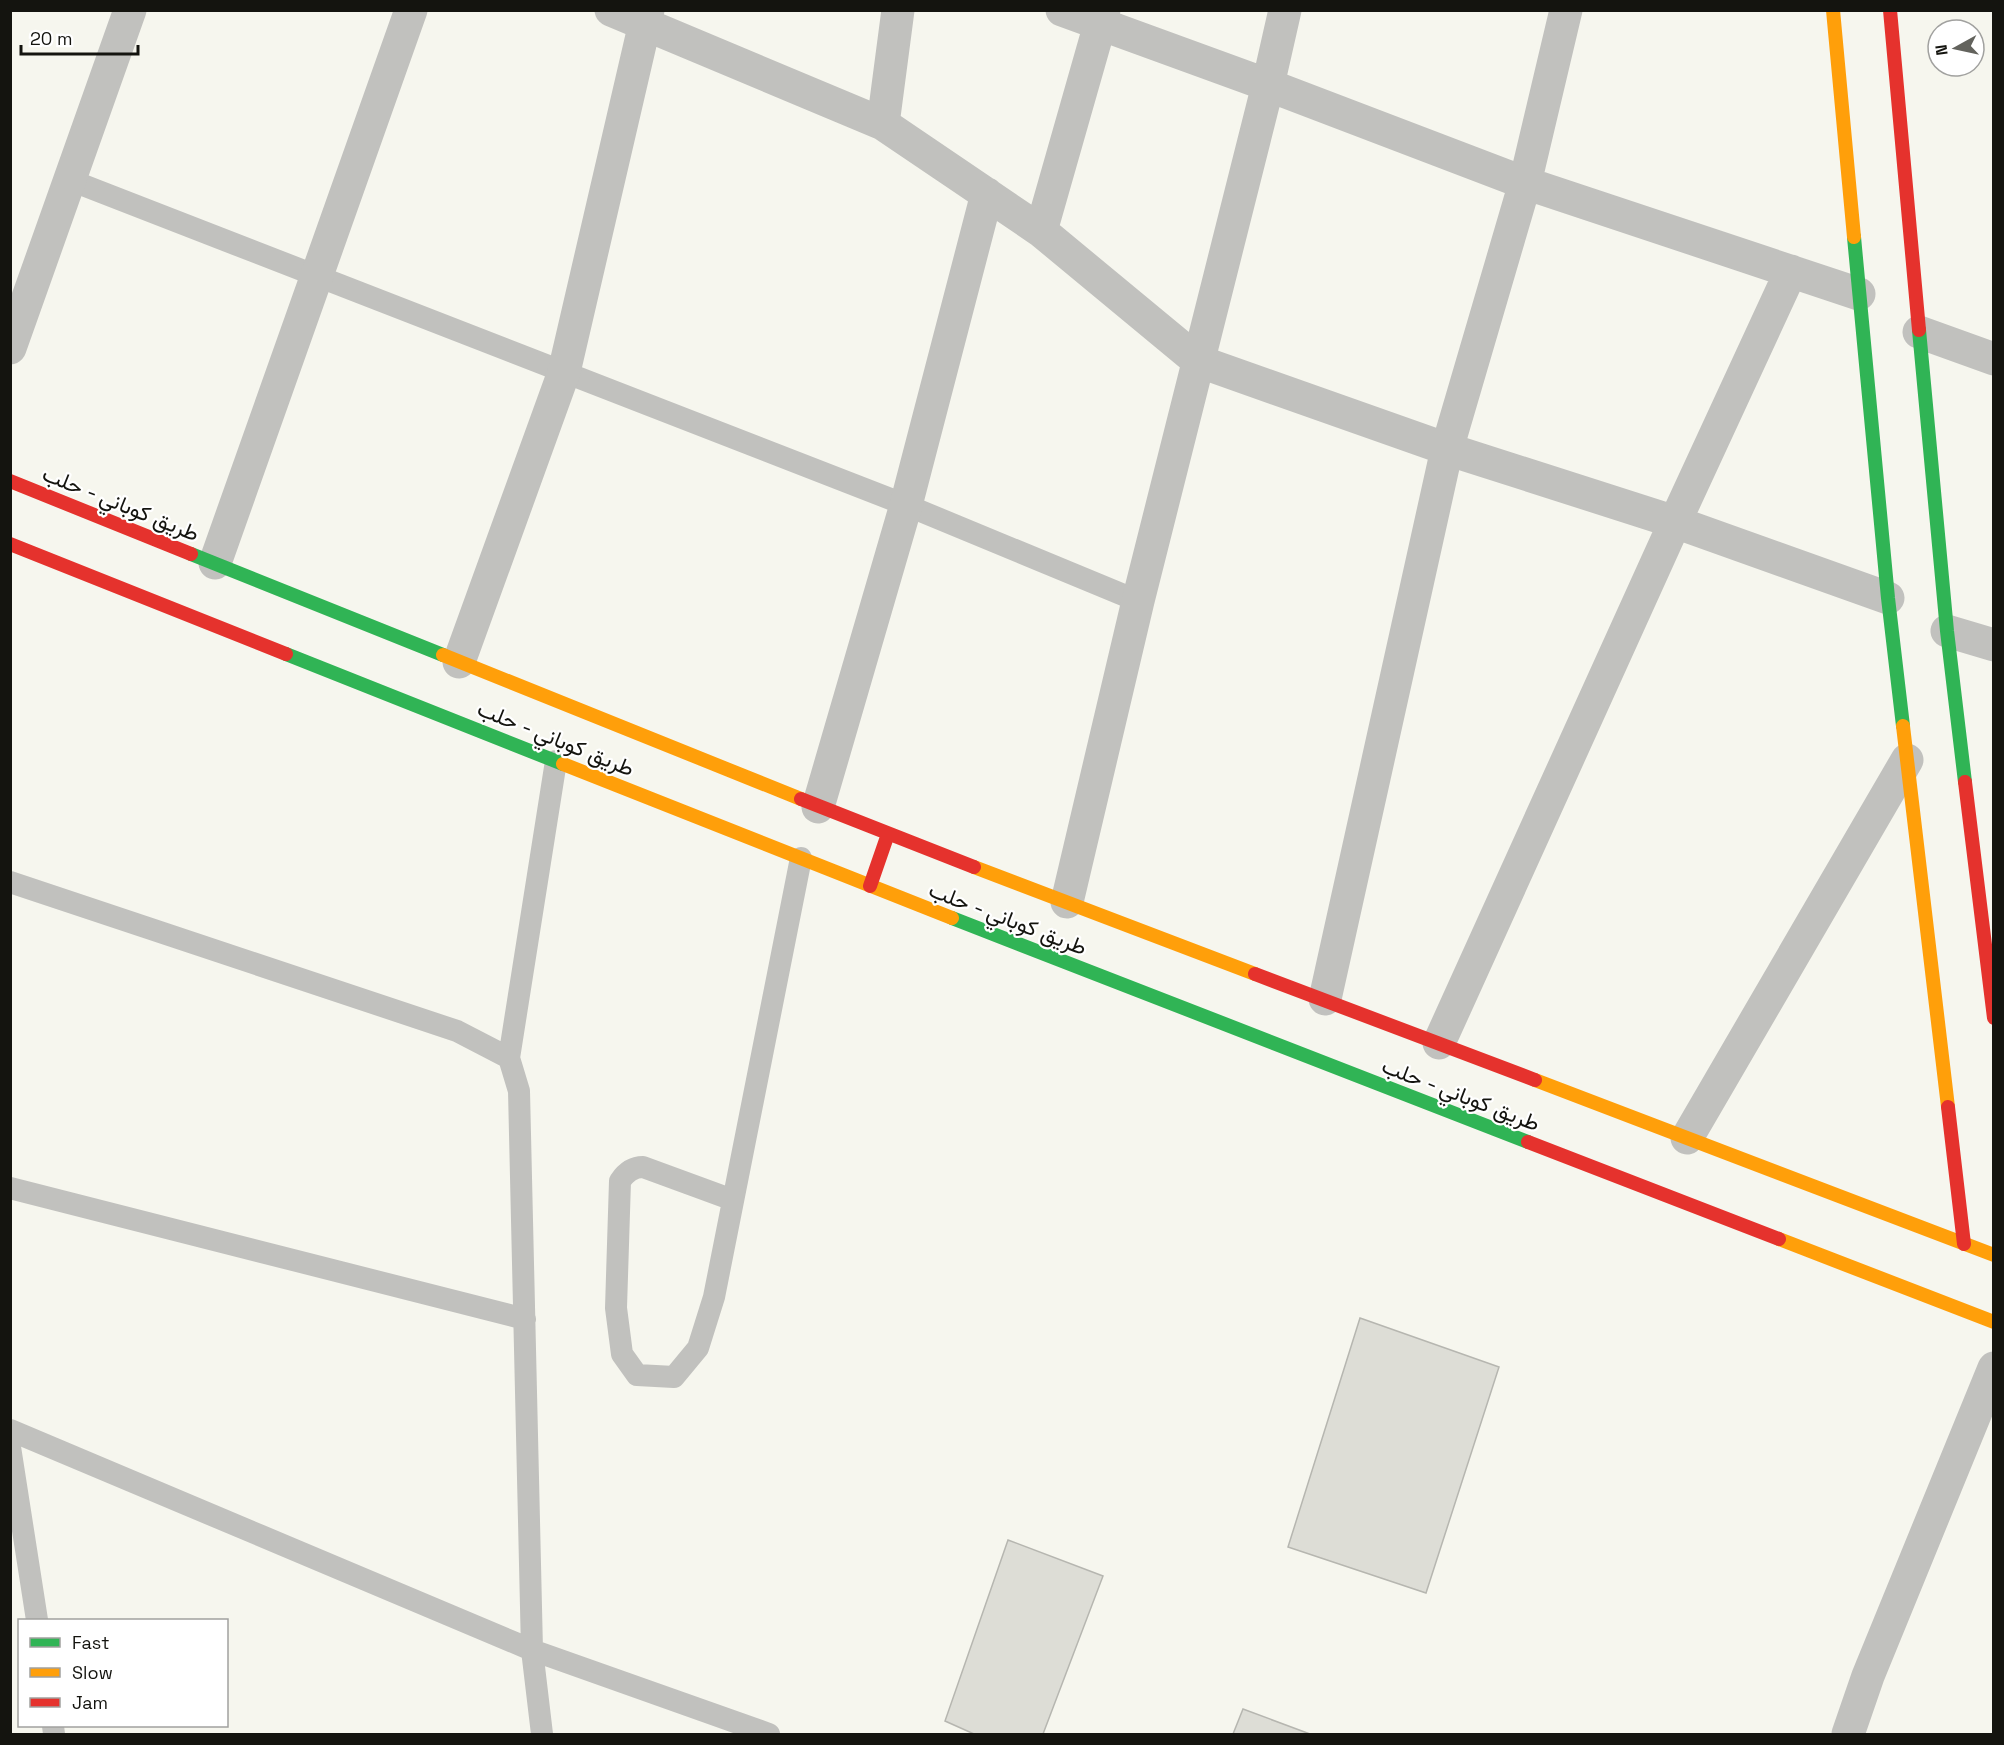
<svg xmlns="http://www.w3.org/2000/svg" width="2004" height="1745" font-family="'Space Grotesk',Vazirmatn,sans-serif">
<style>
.building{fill:#ddddd6;stroke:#b6b6b0;stroke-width:1.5}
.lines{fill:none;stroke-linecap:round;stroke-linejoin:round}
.lane{stroke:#c1c1be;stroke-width:22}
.street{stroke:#c1c1be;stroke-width:33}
.fast{stroke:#30b455;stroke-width:14}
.slow{stroke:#ff9f0a;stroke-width:14}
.jam{stroke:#e5322d;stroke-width:14}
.labels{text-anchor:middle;stroke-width:4.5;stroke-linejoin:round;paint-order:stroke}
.street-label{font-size:22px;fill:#14140f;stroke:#fff}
</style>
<rect width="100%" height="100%" fill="#f6f6ee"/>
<path class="building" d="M1360 1318 1499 1367 1426 1593 1288 1547Z
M1008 1540 1103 1576 1043 1734H974L945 1721Z
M1243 1709 1310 1734H1233Z"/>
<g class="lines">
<path class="lane" d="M70 180 906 505 1138 601
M10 882 457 1031 509 1058 519 1091 532 1650 542 1734
M509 1058 556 761
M10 1188 525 1319
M733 1200 643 1167C633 1167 626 1172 620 1181L616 1308 622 1354 637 1375 674 1377 698 1348 714 1297 801 858
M10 1430 532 1650 769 1734
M10 1447 37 1620
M53 1726 54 1734"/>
<path class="street" d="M611 10 883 124 1041 231 1198 361 1447 449 1675 522 1888 598
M1062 10 1268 85 1525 183 1859 294
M883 124 898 10
M1041 231 1104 10
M1919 332 1994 359
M10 348 130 10
M215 563 411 10
M1947 631 1994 645
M459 662 564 372 648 10
M818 807 906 505 987 194
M1067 902 1138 601 1268 85 1285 10
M1325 999 1447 449 1525 183 1566 10
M1439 1043 1675 522 1791 271
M1687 1138 1907 760
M1848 1734 1868 1676 1994 1368"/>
<path class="fast" d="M1854 237 1888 598 1903 726
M1919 330 1947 631 1965 782
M191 554 443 655
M286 654 563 764
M952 918 1528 1142"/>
<path class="slow" d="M1833 10 1854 237
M443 655 801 799
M1903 726 1948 1107
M563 764 952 918
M974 867 1255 974
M1535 1080 1994 1255
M1779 1239 1994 1322"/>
<path class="jam" d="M1890 10 1919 330
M10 481 191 554
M10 544 286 654
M1965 782 1994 1018
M801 799 974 867
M870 886 888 834
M1255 974 1535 1080
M1948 1107 1964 1244
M1528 1142 1779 1239"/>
</g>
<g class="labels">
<g class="street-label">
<text transform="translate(121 503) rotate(22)" y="8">طريق كوباني - حلب</text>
<text transform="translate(556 738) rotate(22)" y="8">طريق كوباني - حلب</text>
<text transform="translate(1008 918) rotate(21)" y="8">طريق كوباني - حلب</text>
<text transform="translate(1461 1094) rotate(21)" y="8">طريق كوباني - حلب</text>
</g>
</g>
<rect width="2004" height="1745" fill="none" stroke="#14140f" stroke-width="24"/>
<rect x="18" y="1619" width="210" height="108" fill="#ffffff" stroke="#a1a19f" stroke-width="1.5"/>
<rect x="30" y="1638" width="30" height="9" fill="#30b455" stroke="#a1a19f" stroke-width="1.5"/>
<text x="72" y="1649" font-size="18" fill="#14140f">Fast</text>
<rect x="30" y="1668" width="30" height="9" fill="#ff9f0a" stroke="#a1a19f" stroke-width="1.5"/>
<text x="72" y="1679" font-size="18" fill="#14140f">Slow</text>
<rect x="30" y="1698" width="30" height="9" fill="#e5322d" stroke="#a1a19f" stroke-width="1.5"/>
<text x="72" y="1709" font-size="18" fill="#14140f">Jam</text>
<g transform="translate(1956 48) rotate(262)"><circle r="28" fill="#ffffff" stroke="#a1a19f" stroke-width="1.5"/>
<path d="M0-4.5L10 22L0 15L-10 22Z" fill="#63635d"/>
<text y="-9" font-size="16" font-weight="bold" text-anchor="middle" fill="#14140f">N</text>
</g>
<path d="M21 45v9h117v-9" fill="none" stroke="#14140f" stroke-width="3"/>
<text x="30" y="45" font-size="18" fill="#14140f" stroke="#ffffff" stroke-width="4.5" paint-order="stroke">20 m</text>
</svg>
